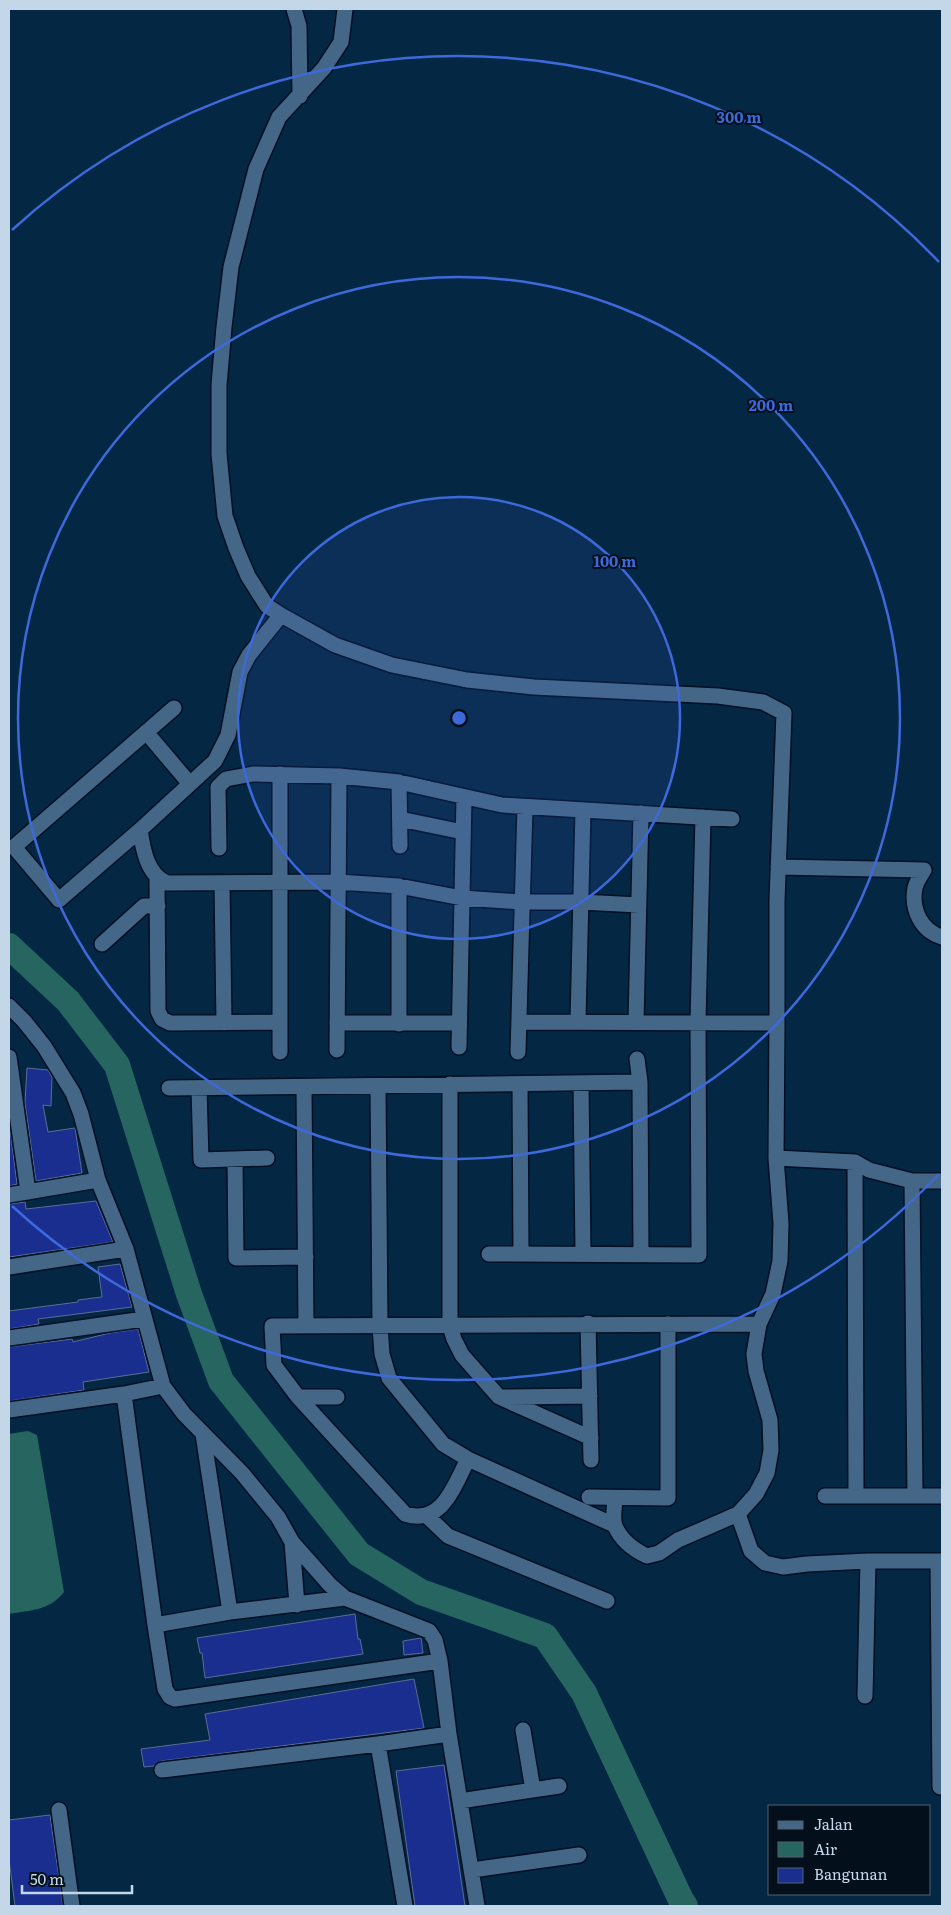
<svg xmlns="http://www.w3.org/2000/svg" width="951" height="1915" font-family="Literata,serif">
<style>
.water{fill:#276660}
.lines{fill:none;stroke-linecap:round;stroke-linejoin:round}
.river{stroke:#276660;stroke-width:26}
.building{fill:#192e8f;stroke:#5c6c94}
.street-casing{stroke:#000f24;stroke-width:18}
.street{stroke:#446787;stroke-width:15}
.ring{fill:none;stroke:#3e69db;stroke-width:2.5}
.centre{fill:#3e69db;stroke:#03101c;stroke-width:2.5}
.ring-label{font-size:15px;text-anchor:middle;font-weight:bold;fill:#3e69db;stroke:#03101c;stroke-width:4;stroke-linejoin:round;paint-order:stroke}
</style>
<rect width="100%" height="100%" fill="#042744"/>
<path class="water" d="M28 1431 37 1435 64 1592C49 1611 31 1610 9 1614V1434Z"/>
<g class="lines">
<path class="river" d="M9 946 68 1001 117 1065 189 1294 221 1381 359 1554 421 1592 545 1636 584 1693 681 1900 685 1906"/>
</g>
<path class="building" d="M27 1068 48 1070 52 1077 51 1106 43 1105 48 1132 75 1128 82 1173 36 1181 25 1103Z
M9 1122 17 1184 9 1186Z
M96 1201 113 1242 9 1257V1204L25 1202 26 1209Z
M120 1264 132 1307 38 1319 39 1324 9 1329V1311L78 1302V1300L102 1297 98 1267Z
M138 1329 149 1372 83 1382 84 1390 9 1401V1347L72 1339 73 1342 110 1333Z
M355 1614 358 1639H360L363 1654 205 1678 202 1653H200L197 1638Z
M421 1638 423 1653 404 1655 403 1641Z
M414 1679 424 1728 161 1761 154 1766 144 1767 141 1749 210 1740 205 1714Z
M444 1765 465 1906H415L396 1771Z
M50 1815 63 1906H15L9 1859V1820Z"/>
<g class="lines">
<g class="street-casing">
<path id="street" d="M294 9 299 26 300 96
M345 9 341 42 324 68 279 117 256 169 231 267 224 327 219 385V454L225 516 236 548 248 576 267 606 281 615 249 655 240 672 228 735 215 761 140 830C143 849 147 875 167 883L338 882 399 886 462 898 522 902H581L639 905
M281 615 335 645 392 665 467 680 534 687 718 696 763 702 784 713 777 901V1023
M146 732 190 784
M399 782 400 846
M400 819 463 832
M140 830 59 900 14 847 174 708
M219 848 218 787 226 779 253 774 339 776 399 782 502 805 732 819
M778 867 924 870C921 875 916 882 915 888 911 909 921 931 942 937
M157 879 158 1011 162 1019 170 1023 280 1022
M222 883 224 1023
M399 886V1024
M102 944 144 906H158
M9 1006 24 1021 44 1046 73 1093 81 1114 98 1180 126 1249 163 1386 184 1414 242 1473 278 1517 292 1542 330 1585 345 1598 429 1631 435 1640 440 1661
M578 1021 583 810
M636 1021 641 813
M519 1022 777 1023 776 1158 855 1162 869 1170 912 1181H942
M337 1023H459
M459 1047 464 797
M337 1050 339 776
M280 1052V774
M518 1052 525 807
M9 1057 28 1192
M637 1059 640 1082 641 1254
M581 1083 583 1254
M450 1084V1326L454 1339 462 1355 499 1397 591 1438
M520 1084 521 1254
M378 1086 380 1326 382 1354 389 1378 443 1444 468 1459 614 1525
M304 1087 306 1326
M169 1088 640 1082
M199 1088 201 1160 267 1158
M776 1158 781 1223 780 1261 773 1294 759 1324 754 1354 756 1371 770 1420 771 1450 767 1473 756 1494 738 1514 751 1551 765 1563 783 1567 807 1564 868 1561H942
M235 1159 236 1258 306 1257
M855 1162 856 1495
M912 1181 915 1495
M9 1195 98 1180
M489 1254 699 1255 698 1021 703 817
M9 1267 126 1249
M588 1323 591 1460
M9 1338 144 1319
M124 1394 163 1386
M298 1397 405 1514C442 1526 454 1486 468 1459
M337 1397H298L274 1365 272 1326 759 1324
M503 1397 590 1396
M9 1410 124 1394 155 1625 165 1689 170 1697 175 1699 440 1661 449 1734 477 1906
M203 1434 230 1612
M825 1496H942
M589 1497 668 1498V1324
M615 1498C615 1506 612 1518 615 1526 621 1540 634 1550 647 1556L659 1553 678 1540 738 1514
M427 1516 448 1536 607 1601
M292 1542 297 1605
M938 1561 940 1787
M155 1625 230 1612 345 1598
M865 1696 868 1561
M523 1730 533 1790
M378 1744 449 1734
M162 1770 378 1744 405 1906
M460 1801 559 1786
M59 1810 72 1906
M472 1870 579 1855"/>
</g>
<use href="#street" class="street"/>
</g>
<circle cx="459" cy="718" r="221" fill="#3e69db" fill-opacity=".12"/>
<g class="ring">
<circle cx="459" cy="718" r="221"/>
<circle cx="459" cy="718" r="441"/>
<path d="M939 1174A662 662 0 0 1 12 1206M12 230A662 662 0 0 1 939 262"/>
</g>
<circle cx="459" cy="718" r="8" class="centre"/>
<g class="ring-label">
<text x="739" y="123">300 m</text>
<text x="771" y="411">200 m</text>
<text x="615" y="567">100 m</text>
</g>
<rect width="951" height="1915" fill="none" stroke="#c3d7e9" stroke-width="20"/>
<rect x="768" y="1805" width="162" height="90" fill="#03101c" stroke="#50606e"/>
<rect x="778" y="1821" width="25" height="8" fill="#446787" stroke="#50606e"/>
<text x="814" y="1830" font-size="15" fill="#c3d7e9">Jalan</text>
<rect x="778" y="1842" width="25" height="15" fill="#276660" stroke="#50606e"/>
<text x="814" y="1855" font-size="15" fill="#c3d7e9">Air</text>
<rect x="778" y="1868" width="25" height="15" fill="#192e8f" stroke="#50606e"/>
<text x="814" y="1880" font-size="15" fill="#c3d7e9">Bangunan</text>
<path d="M22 1885v8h110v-8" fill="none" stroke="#c3d7e9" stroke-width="2.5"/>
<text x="30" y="1885" font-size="15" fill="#c3d7e9" stroke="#03101c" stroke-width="4" paint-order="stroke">50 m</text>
</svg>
